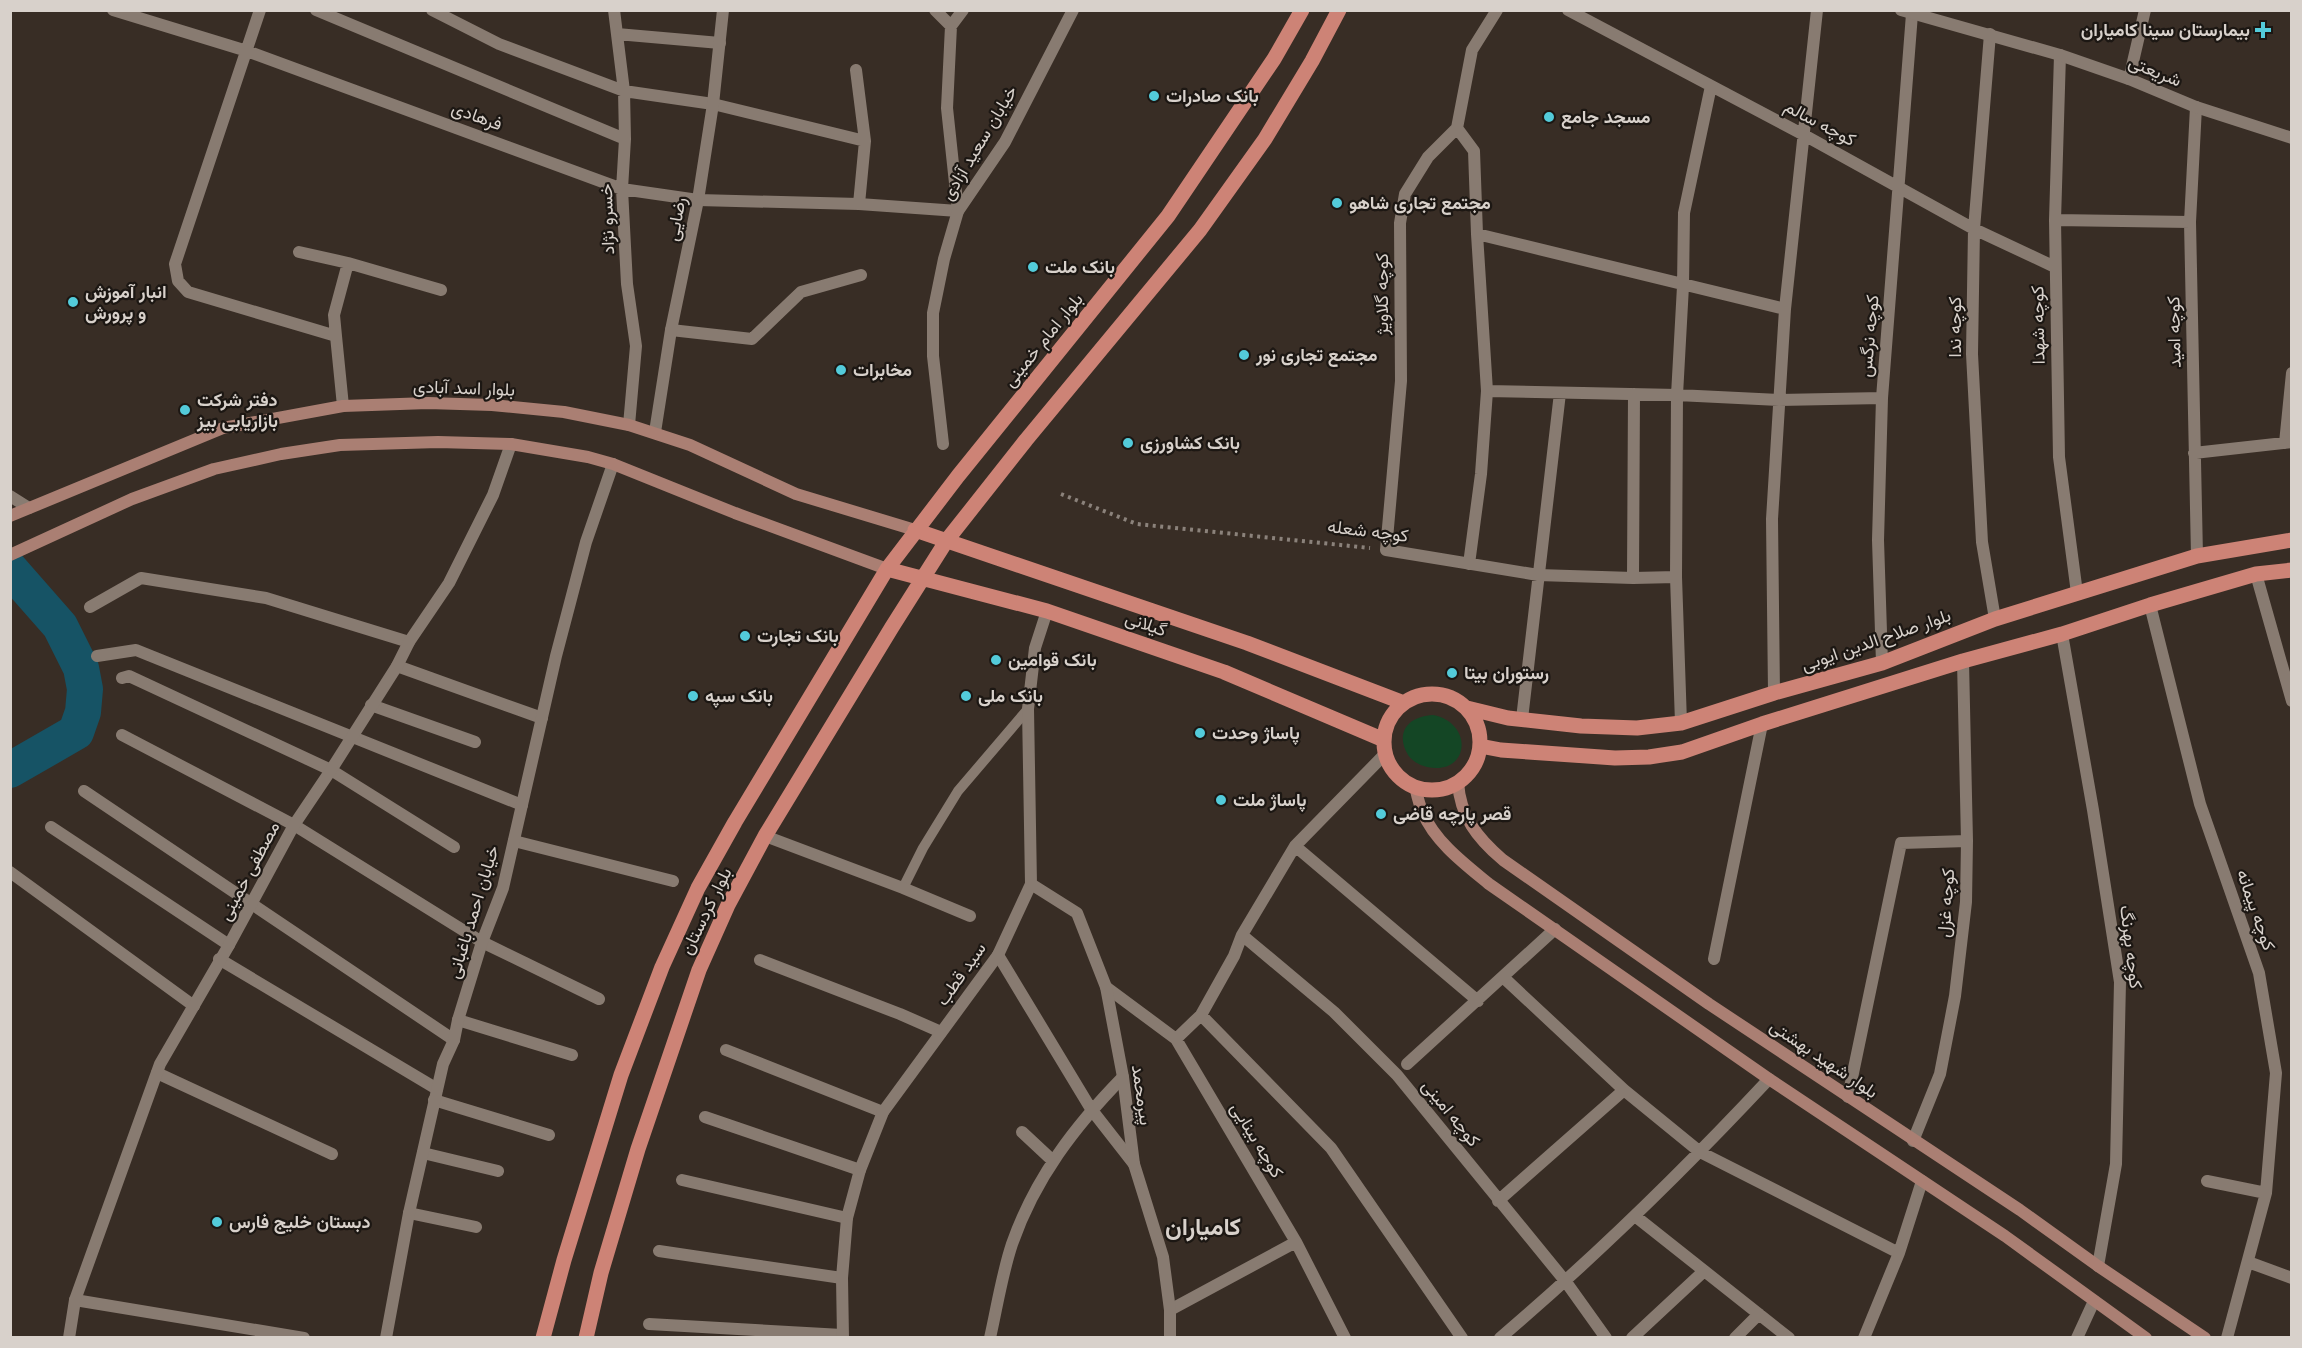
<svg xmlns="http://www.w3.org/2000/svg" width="2302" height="1348" font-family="'Varela Round',Vazirmatn,sans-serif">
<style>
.green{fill:#144625}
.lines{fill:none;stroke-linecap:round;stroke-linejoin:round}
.river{stroke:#165365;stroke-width:36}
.path{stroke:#8b827b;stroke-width:4;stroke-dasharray:3 4.5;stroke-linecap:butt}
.service{stroke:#887b71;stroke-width:10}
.minor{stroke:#887b71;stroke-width:12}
.tertiary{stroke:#887b71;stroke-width:12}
.secondary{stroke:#aa7f73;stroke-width:12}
.primary{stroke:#cd8376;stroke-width:15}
.poi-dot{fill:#53cbda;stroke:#1c1713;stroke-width:2}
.labels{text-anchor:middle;stroke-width:4.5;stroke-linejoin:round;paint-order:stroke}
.poi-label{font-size:18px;font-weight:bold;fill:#d8d1cb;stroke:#1c1713;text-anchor:start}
.street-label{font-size:18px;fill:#d8d1cb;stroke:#1c1713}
.district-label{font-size:24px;font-weight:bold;fill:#d8d1cb;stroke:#1c1713}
</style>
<rect width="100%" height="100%" fill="#382d25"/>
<path class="green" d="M1433 715C1474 723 1470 776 1427 767 1419 765 1412 761 1408 755 1394 731 1410 716 1433 715Z"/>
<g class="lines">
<path class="river" d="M10 569 60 626 81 668 85 689 83 712 76 732 10 770"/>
<path class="path" d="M1061 494 1137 524 1370 548"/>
<path class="service" d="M903 888 923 848 958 791 1028 709"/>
<path class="minor" d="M113 10 247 51 622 189 698 200 859 204 958 211 947 108 951 26 935 10
M260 10 175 264 178 281 188 292 336 336 343 406
M316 10 625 139
M432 10 499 44 624 91 713 104 865 141
M614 10 624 91 625 139 622 189 627 284 636 346 629 425
M1568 10 1804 135 1974 229 2055 267
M951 26 963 10
M617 34 720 43
M1990 34 1974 229 1972 354 1982 542 1995 619
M2060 55 2055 220 2059 457 2077 593
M856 70 865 141 859 204
M2129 79 2145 10
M2196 107 2190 222 2197 556
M1457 128 1428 157 1405 194 1400 223 1401 381 1386 550 1538 575 1633 578 1676 577
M1457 128 1474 151 1477 234 1487 391 1481 474 1469 564
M1457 128 1472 50 1497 10
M2055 220 2190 222
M1477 234 1785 309
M299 252 348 263 441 290
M671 330 752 339 801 292 861 275
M336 336 334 315 348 263
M1487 391 1677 395 1779 400 1882 398
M2285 443 2292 373
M2194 453 2292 442
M10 496 29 508
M2256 574 2292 701
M1633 578 1634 394
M2150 605 2200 804 2259 973 2276 1073 2266 1193 2227 1338
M90 607 141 578 266 598 409 642
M2062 634 2093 810 2120 982 2116 1164 2098 1266
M97 656 136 650 522 805
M1882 663 1878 540 1882 398 1912 14
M397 666 542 718
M122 678 129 676 331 770 454 847
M1774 693 1772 519 1785 309 1817 10
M371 705 475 742
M1522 719 1560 393
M1681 723 1676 577 1677 395 1683 286 1684 213 1711 86
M122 735 294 825 482 942 599 999
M84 791 454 1040
M51 827 229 945
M765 836 903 888 970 916
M514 841 673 881
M1295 846 1478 1001
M10 872 194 1006
M1242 935 1334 1012 1397 1075 1566 1282 1606 1338
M998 955 1091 1109 1134 1164
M219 959 437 1089
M1714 959 1762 724
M760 960 900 1014 941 1032
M1503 977 1624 1090 1700 1152 1899 1253
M1106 987 1176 1039 1296 1242 1345 1338
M1201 1015 1331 1148 1462 1338
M458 1020 572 1055
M1176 1039 1201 1015 1234 956 1242 935 1295 846 1386 753
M726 1050 883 1112
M1407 1064 1555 929
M157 1073 332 1154
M1848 1097 1901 843 1967 841
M434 1100 549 1135
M705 1117 860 1170
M1022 1132 1052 1160
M1913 1141 1940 1074 1955 996 1966 902 1967 841 1963 661
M423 1153 498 1171
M682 1180 847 1218
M2207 1181 2266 1193
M1498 1201 1624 1090
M409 1213 476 1227
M1635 1216 1789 1338
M659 1251 842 1278
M2248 1262 2292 1278
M75 1300 304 1338
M1170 1310 1296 1242
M649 1324 842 1335
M990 1338C997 1307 1002 1274 1012 1244 1035 1178 1075 1126 1123 1077
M1500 1338C1595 1257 1684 1170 1769 1079
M1632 1338 1704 1271
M1735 1338 1759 1314
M1864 1338 1899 1253 1922 1181
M2077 1338 2094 1301"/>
<path class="tertiary" d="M1901 10 2060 55 2129 79 2196 107 2292 138
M655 432 671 330 698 200 713 104 723 10
M943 444 933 356V313L944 259 958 211 1005 142 1073 10
M1031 884 1077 913 1106 987 1123 1077 1134 1164 1163 1257 1170 1310V1338
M69 1338 75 1300 160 1064 229 945 294 825 331 770 397 666 409 642 449 583 493 495 511 444
M386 1338 409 1213 443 1064 454 1040 458 1020 482 942 503 888 556 656 586 542 613 464
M843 1338 842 1278 847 1218 860 1170 883 1112 998 955 1031 884 1028 709 1035 648 1047 611"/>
<path class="secondary" d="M10 516 223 428 343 406 428 403 492 405 564 412 629 425 690 445 796 494 915 530
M10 555 132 499 214 469 281 454 340 445 438 442 511 444 588 457 613 464 735 513 887 569
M1458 782C1460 816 1477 838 1503 860L1709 1004 2020 1210 2098 1266 2205 1338
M1415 786C1417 795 1419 805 1423 813 1435 842 1466 865 1489 884L1769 1079 2005 1236 2146 1338"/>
<path class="primary" d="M915 530 1247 643 1404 703
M887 569 1047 611 1224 672 1384 740
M1384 742a48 48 0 1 1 96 0a48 48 0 1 1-96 0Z
M1467 708 1508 718 1581 726 1637 728 1681 723 1774 693 1882 663 1995 619 2197 556 2292 540
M1480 746 1501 750 1615 758 1649 757 1682 752 1762 724 1963 661 2062 634 2150 605 2256 574 2292 570
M543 1338 564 1260 621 1075 662 967 698 888 735 822 887 569 958 476 1168 216 1274 59 1302 10
M586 1338 601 1273 638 1149 699 970 728 905 765 836 892 627 947 540 1026 440 1200 230 1265 139 1312 61 1339 10"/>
</g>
<g class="poi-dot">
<path d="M2260 21h6v6h6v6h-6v6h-6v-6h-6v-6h6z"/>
<circle cx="1154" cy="96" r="6"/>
<circle cx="1549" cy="117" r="6"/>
<circle cx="1337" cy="203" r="6"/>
<circle cx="1033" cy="267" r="6"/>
<circle cx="73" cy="302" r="6"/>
<circle cx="1244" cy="355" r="6"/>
<circle cx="841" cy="370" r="6"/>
<circle cx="185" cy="410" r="6"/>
<circle cx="1128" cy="443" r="6"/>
<circle cx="745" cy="636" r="6"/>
<circle cx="996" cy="660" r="6"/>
<circle cx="1452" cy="673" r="6"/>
<circle cx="693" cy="696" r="6"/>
<circle cx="966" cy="696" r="6"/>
<circle cx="1200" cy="733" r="6"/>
<circle cx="1221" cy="800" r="6"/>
<circle cx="1381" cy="814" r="6"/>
<circle cx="217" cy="1222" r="6"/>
</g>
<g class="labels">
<g class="poi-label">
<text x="2250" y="36" text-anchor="end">بیمارستان سینا کامیاران</text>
<text x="1166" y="102">بانک صادرات</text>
<text x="1561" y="123">مسجد جامع</text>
<text x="1349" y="209">مجتمع تجاری شاهو</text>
<text x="1045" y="273">بانک ملت</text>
<text x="85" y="298">انبار آموزش<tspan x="85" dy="21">و پرورش</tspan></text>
<text x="1256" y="361">مجتمع تجاری نور</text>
<text x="853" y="376">مخابرات</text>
<text x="197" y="406">دفتر شرکت<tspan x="197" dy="21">بازاریابی بیز</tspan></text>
<text x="1140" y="449">بانک کشاورزی</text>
<text x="757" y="642">بانک تجارت</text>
<text x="1008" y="666">بانک قوامین</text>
<text x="1464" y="679">رستوران بیتا</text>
<text x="705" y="702">بانک سپه</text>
<text x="978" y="702">بانک ملی</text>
<text x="1212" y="739">پاساژ وحدت</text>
<text x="1233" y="806">پاساژ ملت</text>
<text x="1393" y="820">قصر پارچه قاضی</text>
<text x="229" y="1228">دبستان خلیج فارس</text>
</g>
<g class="street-label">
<text transform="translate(2155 71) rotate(22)" y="6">شریعتی</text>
<text transform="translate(477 116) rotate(20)" y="6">فرهادی</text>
<text transform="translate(1820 123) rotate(28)" y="6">کوچه سالم</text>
<text transform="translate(979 143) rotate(-59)" y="6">خیابان سعید آزادی</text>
<text transform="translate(607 219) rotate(-92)" y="6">خسرو نژاد</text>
<text transform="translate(676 219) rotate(-79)" y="6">رضایی</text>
<text transform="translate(1382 294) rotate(-90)" y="6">کوچه گلاویژ</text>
<text transform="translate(2038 325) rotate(-91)" y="6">کوچه شهدا</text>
<text transform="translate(1955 327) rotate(-90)" y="6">کوچه ندا</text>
<text transform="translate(2174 332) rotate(-91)" y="6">کوچه امید</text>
<text transform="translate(1869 336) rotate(-85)" y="6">کوچه نرگس</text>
<text transform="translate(1043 340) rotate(-51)" y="6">بلوار امام خمینی</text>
<text transform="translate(464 388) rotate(2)" y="6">بلوار اسد آبادی</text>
<text transform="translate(1368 531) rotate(7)" y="6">کوچه شعله</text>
<text transform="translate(1146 624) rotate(19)" y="6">گیلانی</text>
<text transform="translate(1876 640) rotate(-19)" y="6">بلوار صلاح الدین ایوبی</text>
<text transform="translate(249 871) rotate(-62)" y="6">مصطفی خمینی</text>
<text transform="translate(1946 903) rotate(-86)" y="6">کوچه غزل</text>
<text transform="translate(2256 910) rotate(71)" y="6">کوچه پیمانه</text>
<text transform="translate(706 911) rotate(-64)" y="6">بلوار کردستان</text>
<text transform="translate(473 912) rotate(-73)" y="6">خیابان احمد باغبانی</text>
<text transform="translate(2131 947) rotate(83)" y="6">کوچه بهرنگ</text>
<text transform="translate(961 974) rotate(-55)" y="6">سید قطب</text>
<text transform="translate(1824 1059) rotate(34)" y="6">بلوار شهید بهشتی</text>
<text transform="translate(1142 1095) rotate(82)" y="6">پیرمحمد</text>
<text transform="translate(1451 1113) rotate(51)" y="6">کوچه امینی</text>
<text transform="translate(1257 1140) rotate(59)" y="6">کوچه بینایی</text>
</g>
<g class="district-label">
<text x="1203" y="1235">کامیاران</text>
</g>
</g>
<rect width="2302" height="1348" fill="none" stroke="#d8d1cb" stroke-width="24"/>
</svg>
